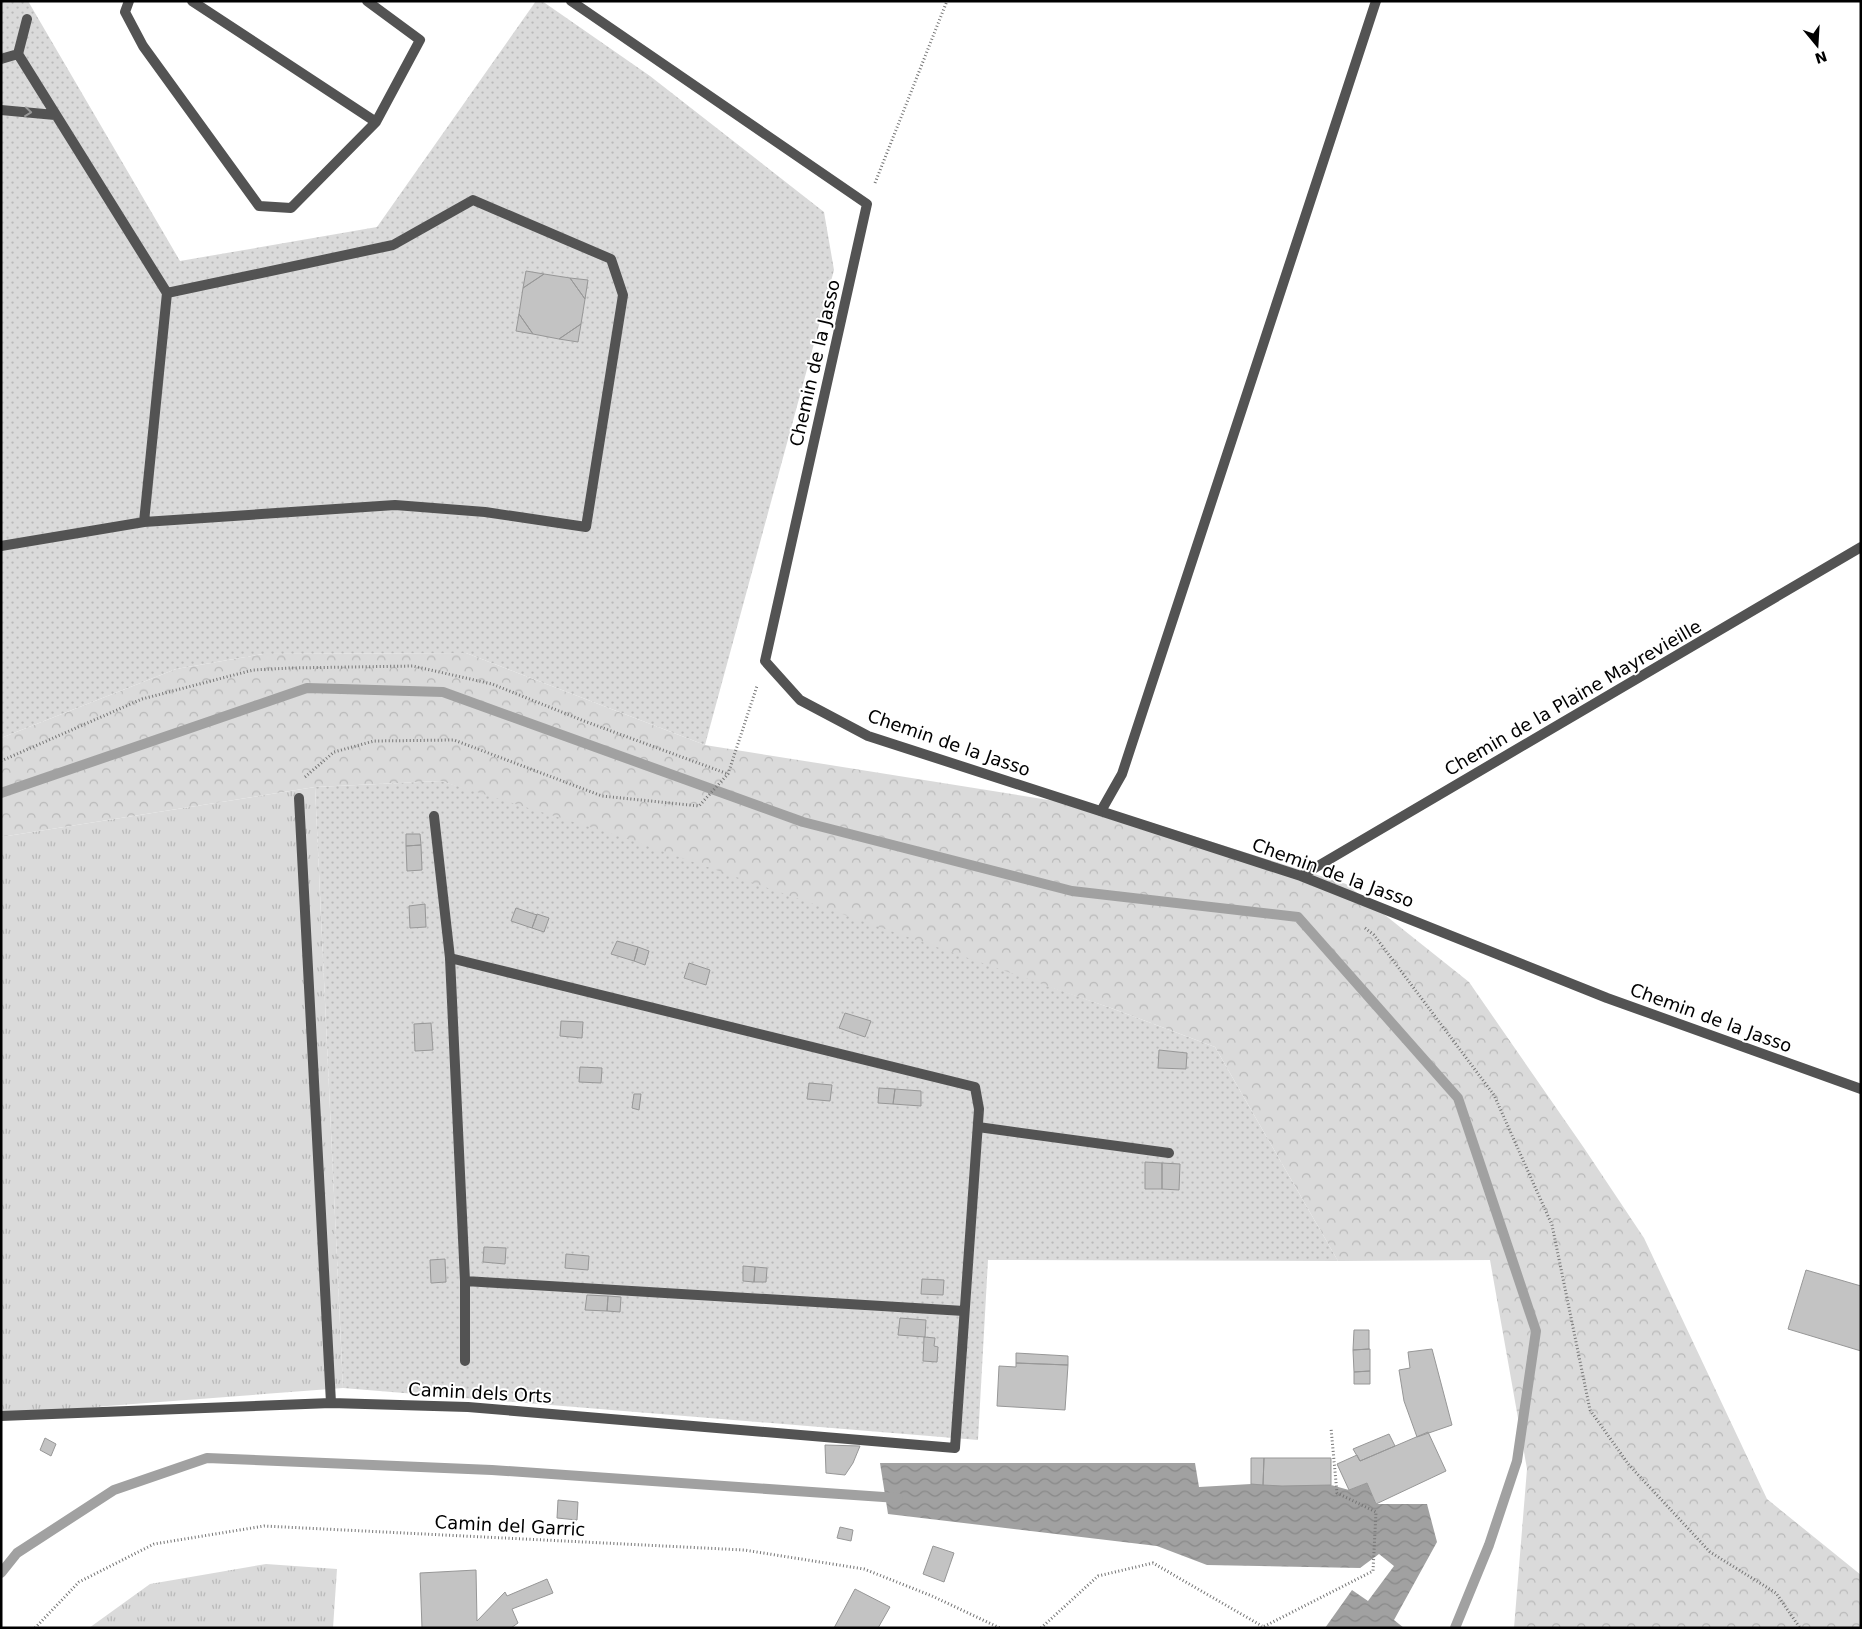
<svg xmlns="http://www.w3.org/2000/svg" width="1862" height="1629" font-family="'DejaVu Sans',sans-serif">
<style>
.grass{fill:url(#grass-tufts)}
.forest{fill:url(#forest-crowns)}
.park{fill:url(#park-dots)}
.water{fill:url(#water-waves)}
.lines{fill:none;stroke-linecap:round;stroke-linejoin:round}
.stream{stroke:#a1a1a1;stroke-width:10}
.building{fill:#c3c3c3;stroke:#979797}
.path{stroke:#757575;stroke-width:3;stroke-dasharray:1 2.5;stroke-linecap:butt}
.lane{stroke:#535353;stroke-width:10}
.street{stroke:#535353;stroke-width:10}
.oneway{stroke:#989898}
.labels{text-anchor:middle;stroke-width:4;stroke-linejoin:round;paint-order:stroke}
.street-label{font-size:18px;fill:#000;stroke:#fff}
</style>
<defs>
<pattern id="grass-tufts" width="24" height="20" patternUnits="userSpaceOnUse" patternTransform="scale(1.25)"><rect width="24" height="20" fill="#dadada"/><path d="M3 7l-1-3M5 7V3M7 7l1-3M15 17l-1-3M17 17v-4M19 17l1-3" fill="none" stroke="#b9b9b9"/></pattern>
<pattern id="forest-crowns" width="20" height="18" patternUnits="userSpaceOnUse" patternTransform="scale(1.25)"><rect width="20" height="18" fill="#dadada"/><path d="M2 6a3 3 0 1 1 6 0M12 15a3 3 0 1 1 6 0" fill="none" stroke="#b9b9b9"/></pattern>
<pattern id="park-dots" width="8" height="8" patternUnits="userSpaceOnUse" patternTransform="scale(1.25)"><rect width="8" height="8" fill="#dadada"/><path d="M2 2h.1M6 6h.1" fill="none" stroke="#b9b9b9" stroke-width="1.8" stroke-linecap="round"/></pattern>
<pattern id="water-waves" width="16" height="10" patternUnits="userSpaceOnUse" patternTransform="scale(1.25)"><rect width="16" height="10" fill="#a1a1a1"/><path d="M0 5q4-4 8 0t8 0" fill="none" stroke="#898989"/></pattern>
</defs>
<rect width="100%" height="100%" fill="#fff"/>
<path class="grass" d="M315 787 343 1388 107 1406 1 1417V837Z
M266 1564 337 1569 333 1628H89L150 1584Z"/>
<path class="forest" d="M466 653 705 745 1111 810 1346 884 1469 982 1584 1148 1644 1238 1767 1499 1861 1575V1628H1514L1527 1469 1490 1260 1338 1261 1215 1047 1111 1008 441 781 315 787 1 837V738L176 669 263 654Z"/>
<path class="park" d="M1 1H28L180 261 377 227 536 1H542L650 76 824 212 834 270 705 745 466 653 263 654 176 669 1 738Z
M441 781 619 836 1111 1008 1215 1047 1338 1261 988 1260 978 1440 343 1388 315 787Z"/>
<path class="water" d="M880 1463H1195L1199 1487 1251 1484 1331 1485 1349 1490 1367 1483 1376 1504H1427L1437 1542 1394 1620 1404 1628H1325L1352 1590 1368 1601 1394 1566 1379 1554 1360 1568 1207 1565 1157 1546 888 1514Z"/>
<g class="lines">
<path class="stream" d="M1 793 307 688 443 692 803 822 1072 891 1298 917 1458 1098 1536 1331 1517 1461 1489 1545 1455 1628
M1 1573 17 1553 114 1490 207 1458 492 1470 898 1498"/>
</g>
<path class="building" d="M526 271 544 274 523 288Z
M544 274 570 278 585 299 581 324 559 339 533 334 519 314 523 288Z
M570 278 588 280 585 299Z
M519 314 533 334 516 331Z
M581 324 578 342 559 339Z
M406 834H420L421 845 406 846Z
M421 845 422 870 407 871 406 846Z
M425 904 426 927 410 928 409 906Z
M516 908 537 915 532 928 511 921Z
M537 914 549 918 544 932 532 928Z
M617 941 638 947 634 961 611 954Z
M638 947 649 951 645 965 634 961Z
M689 963 710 970 706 985 684 978Z
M845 1013 871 1021 865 1037 839 1028Z
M561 1021 583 1022 582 1038 560 1036Z
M431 1023 433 1050 415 1051 414 1024Z
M1159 1050 1187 1053 1186 1069 1158 1068Z
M580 1067 602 1068 601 1083 579 1082Z
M809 1083 832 1085 830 1101 807 1099Z
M879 1088 895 1089 893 1104 878 1103Z
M895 1089 921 1091V1106L893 1104Z
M634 1094H641L639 1110 632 1108Z
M1145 1162 1162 1163V1189H1145Z
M1162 1163 1180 1164 1179 1190 1162 1189Z
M484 1247 506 1248 505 1264 483 1262Z
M566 1254 589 1256 588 1270 565 1268Z
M445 1259 446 1282 431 1283 430 1260Z
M743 1266 755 1267 754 1282 743 1281Z
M755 1267 767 1268 766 1282H754Z
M1806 1270 1861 1286V1351L1788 1329Z
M922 1279 944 1280 943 1295 921 1294Z
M587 1295 608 1296 607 1311 585 1310Z
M608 1296 621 1297 620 1312 607 1311Z
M900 1318 926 1320 925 1337 898 1335Z
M1354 1330H1369V1349L1353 1350Z
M924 1337 935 1338 934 1346 938 1347 937 1362 923 1361Z
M1370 1349V1371L1354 1372 1353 1350Z
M1432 1349 1452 1425 1417 1437 1404 1401 1399 1370 1410 1368 1408 1352Z
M1016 1353 1068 1356V1365L1016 1363Z
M1016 1363 1068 1365 1065 1410 997 1406 999 1366 1016 1367Z
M1370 1371V1384H1354V1372Z
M1428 1432 1446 1471 1376 1504 1367 1483 1349 1490 1337 1464 1357 1455 1360 1461Z
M1389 1434 1395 1446 1360 1461 1353 1449Z
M45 1438 56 1444 51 1456 40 1450Z
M825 1445 860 1446 853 1463 845 1475 826 1473Z
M1251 1458H1264L1263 1485 1251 1484Z
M1264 1458H1331V1485L1282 1486 1263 1485Z
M558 1500 578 1502 577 1520 557 1518Z
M840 1527 853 1530 851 1541 837 1538Z
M933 1546 954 1553 944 1582 923 1574Z
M476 1570 477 1621 505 1592 507 1596 547 1579 553 1593 512 1609 518 1623 511 1628H422L420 1573Z
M855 1589 890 1607 878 1628H834Z"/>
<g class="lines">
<path class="path" d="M875 183 947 1
M1 761 142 699 253 670 290 668 413 666 492 684 584 721 728 774
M305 777 334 752 374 741 454 740 602 796 699 806 728 774 757 686
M1365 928 1374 935 1494 1095 1552 1225 1590 1410 1629 1465 1710 1552 1776 1593 1800 1628
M35 1628 79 1582 154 1544 264 1526 744 1550 864 1569 932 1596 1000 1628
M1041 1628 1098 1576 1153 1563 1262 1626
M1261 1628 1373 1571 1376 1512 1337 1493 1331 1428"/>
<path class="lane" d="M129 1 125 12 143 46 259 206 291 208 376 122 420 40 367 1
M192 1 376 122
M27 19 18 54 167 293 144 522
M1 59 18 54
M1 110 55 115
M1 546 144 522 395 505 485 512 586 527 623 295 611 259 473 200 393 245 167 293
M1101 811 1122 774 1376 1
M978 1127 1169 1153
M465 1281 964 1311
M465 1361V1281L450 958 975 1087 979 1109 962 1349"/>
<path class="street" d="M571 1 867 204 765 661 800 700 868 736 1301 876 1607 998 1861 1089
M299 798 331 1403
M434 816 450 958
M1301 876 1861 547
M1 1416 331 1403 468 1407 955 1448 962 1349"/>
</g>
<defs><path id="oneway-chevron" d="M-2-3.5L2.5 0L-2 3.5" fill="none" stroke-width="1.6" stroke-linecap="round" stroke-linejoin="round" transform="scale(1.25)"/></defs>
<use class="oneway" href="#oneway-chevron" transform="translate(28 112) rotate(6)"/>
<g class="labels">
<g class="street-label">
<text transform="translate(815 363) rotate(-77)" y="6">Chemin de la Jasso</text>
<text transform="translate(1573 698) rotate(-30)" y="6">Chemin de la Plaine Mayrevieille</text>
<text transform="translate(949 743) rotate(19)" y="6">Chemin de la Jasso</text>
<text transform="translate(1333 873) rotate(20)" y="6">Chemin de la Jasso</text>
<text transform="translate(1711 1018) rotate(20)" y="6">Chemin de la Jasso</text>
<text transform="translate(480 1393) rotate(3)" y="6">Camin dels Orts</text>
<text transform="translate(510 1526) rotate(3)" y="6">Camin del Garric</text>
</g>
</g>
<rect width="1862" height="1629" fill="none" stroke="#000000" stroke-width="5"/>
<g transform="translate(1817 45) rotate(162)" stroke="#ffffff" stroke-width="4" paint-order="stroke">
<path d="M0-4L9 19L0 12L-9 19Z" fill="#000000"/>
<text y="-8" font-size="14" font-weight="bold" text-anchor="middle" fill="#000000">N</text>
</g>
</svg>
